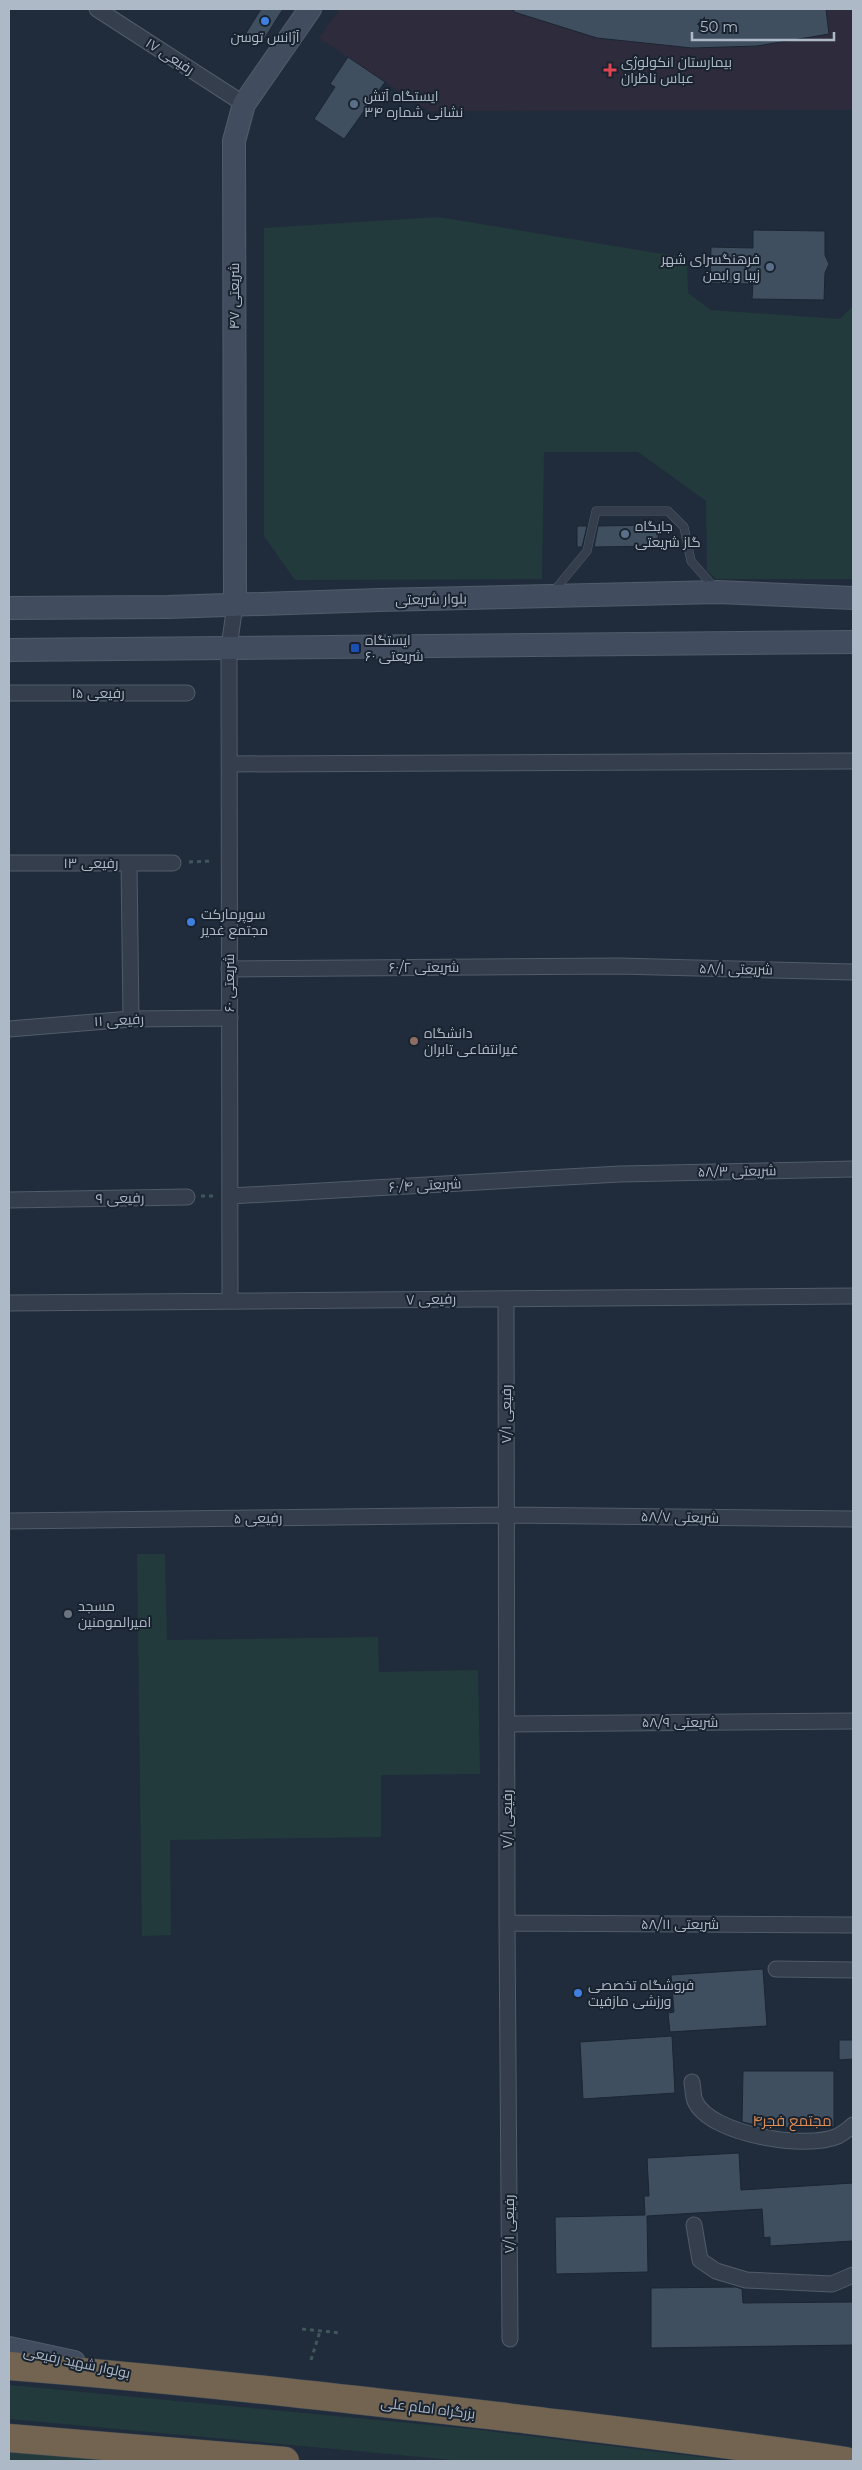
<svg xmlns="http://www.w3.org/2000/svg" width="862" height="2470" font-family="Montserrat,Cairo,sans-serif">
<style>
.medical{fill:#2e2c3c}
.green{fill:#223a3c}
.building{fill:#404f60;stroke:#1b2532}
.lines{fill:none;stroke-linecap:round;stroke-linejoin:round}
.lane-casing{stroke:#515c69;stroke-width:9}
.street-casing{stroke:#515c69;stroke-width:17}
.secondary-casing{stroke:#515c69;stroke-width:24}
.highway-casing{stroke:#3e4956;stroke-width:29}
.path{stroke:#3f575a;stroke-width:3;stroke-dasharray:4 4;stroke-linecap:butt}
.lane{stroke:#343e4c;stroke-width:8}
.street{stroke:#343e4c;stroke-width:15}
.secondary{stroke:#414d5f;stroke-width:22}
.highway{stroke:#726450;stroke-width:28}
.shop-dot{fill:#3f7fe0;stroke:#192330;stroke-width:2}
.health-dot{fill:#e0444e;stroke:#192330;stroke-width:2}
.service-dot{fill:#5c6f8a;stroke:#192330;stroke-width:2}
.transit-dot{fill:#1a4fb4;stroke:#192330;stroke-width:2}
.education-dot{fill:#8d6e63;stroke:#192330;stroke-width:2}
.worship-dot{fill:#6b7280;stroke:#192330;stroke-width:2}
.labels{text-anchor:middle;stroke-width:4;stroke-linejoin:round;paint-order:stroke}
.poi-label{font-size:14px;fill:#aeb9c8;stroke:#192330;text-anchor:start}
.street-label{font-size:14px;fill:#aeb9c8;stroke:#192330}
.neighbourhood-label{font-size:15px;fill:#dc8c55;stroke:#192330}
</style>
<rect width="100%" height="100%" fill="#202c3b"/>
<path class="medical" d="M340 9H853V110L429 111 319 38Z"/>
<path class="green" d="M438 217 687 258 688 293 711 310 840 319 853 306V579H716L707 571 706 501 638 452H544L542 579 295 580 264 536V228Z
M137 1554H165L167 1640 378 1637 379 1672 478 1670 480 1774 381 1775V1837L170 1840 171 1935 142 1936Z
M9 2385 472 2429 733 2461H464L9 2419Z
M9 2448 141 2461H9Z"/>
<path class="building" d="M261 9H283L261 44 246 33Z
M514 9H826L829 34 757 46 692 48 597 38 514 12Z
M348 57 385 82 344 139 314 119 335 87 330 84Z
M753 230 825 231V255L829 264 825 273 824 300 752 299 753 284 710 283 711 247 753 248Z
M658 525V546L594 547 598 526Z
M577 526H587L582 547H577Z
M763 1969 767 2026 670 2032 668 2013 674 2012 671 1975Z
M672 2036 675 2093 583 2099 580 2042Z
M839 2040H853V2059L839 2060Z
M743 2071H834V2127L769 2128 742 2122Z
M739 2153 741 2190 853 2183V2241L770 2246V2237L764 2238 762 2209 647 2216 648 2272 556 2274 555 2217 645 2215 644 2196H649L647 2158Z
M736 2287 742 2289 743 2303 853 2302V2345L651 2348V2288Z"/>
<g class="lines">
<g class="lane-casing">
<path id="lane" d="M553 592 587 551 596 511H668L684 527 691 561 714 587"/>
</g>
<g class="street-casing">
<path id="street" d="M97 9 244 104
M9 693H187
M229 764 853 761
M9 863H173
M129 863 131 1019
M229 969 619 966 853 972
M9 1029 131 1019 230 1018
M231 1196 620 1174 853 1169
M9 1200 187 1197
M506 1299 507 1923 510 2339
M230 1301 229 647 235 605
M9 1303 853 1296
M9 1521 507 1515 853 1519
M507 1724 853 1721
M507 1923 853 1925
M776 1969 853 1970
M692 2082C693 2088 693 2096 695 2101 710 2135 807 2150 838 2136 843 2133 849 2129 853 2125
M694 2225 700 2260 716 2271 746 2280 832 2284 853 2275"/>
</g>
<g class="secondary-casing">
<path id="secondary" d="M235 605 234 141 244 104 310 9
M9 608 168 607 379 600 718 592 853 598
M9 650 853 642
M9 2348 74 2362"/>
</g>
<g class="highway-casing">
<path id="highway" d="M9 2366C175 2379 340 2398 506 2417 620 2431 733 2444 846 2461
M9 2438 285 2461"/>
</g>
<path class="path" d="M189 862 213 861
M201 1196H215
M302 2329 341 2333
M311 2360 320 2331"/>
<use href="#lane" class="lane"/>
<use href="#street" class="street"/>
<use href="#secondary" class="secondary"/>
<use href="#highway" class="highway"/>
</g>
<g class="shop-dot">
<circle cx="265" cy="21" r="5"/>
<circle cx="191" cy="922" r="5"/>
<circle cx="578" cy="1993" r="5"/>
</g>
<path class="health-dot" d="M607.5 62.5h5v5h5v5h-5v5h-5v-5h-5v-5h5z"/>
<g class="service-dot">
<circle cx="354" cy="104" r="5"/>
<circle cx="770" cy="267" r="5"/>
<circle cx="625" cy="534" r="5"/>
</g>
<rect class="transit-dot" x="350" y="643" width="10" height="10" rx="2.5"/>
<circle class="education-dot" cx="414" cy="1041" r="5"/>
<circle class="worship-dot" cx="68" cy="1614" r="5"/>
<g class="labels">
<g class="poi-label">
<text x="265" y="42" text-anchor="middle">آژانس توسن</text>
<text x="621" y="67">بیمارستان انکولوژی<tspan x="621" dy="16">عباس ناظران</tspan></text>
<text x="364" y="101">ایستگاه آتش<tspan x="364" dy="16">نشانی شماره ۳۴</tspan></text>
<text x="760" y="264" text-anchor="end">فرهنگسرای شهر<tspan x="760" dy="16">زیبا و ایمن</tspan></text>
<text x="635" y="531">جایگاه<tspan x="635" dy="16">گاز شریعتی</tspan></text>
<text x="365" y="645">ایستگاه<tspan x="365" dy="16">شریعتی ۶۰</tspan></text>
<text x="201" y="919">سوپرمارکت<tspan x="201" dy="16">مجتمع غدیر</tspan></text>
<text x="424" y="1038">دانشگاه<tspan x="424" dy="16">غیرانتفاعی تابران</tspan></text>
<text x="78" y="1611">مسجد<tspan x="78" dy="16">امیرالمومنین</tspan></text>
<text x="588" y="1990">فروشگاه تخصصی<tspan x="588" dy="16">ورزشی مازفیت</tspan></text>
</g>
<g class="street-label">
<text transform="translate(170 56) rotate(33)" y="5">رفیعی ۱۷</text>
<text transform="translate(234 296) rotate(-90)" y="5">شریعتی ۴۷</text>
<text transform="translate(431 599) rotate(-1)" y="5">بلوار شریعتی</text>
<text x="98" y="698">رفیعی ۱۵</text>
<text x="91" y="868">رفیعی ۱۳</text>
<text x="424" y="972">شریعتی ۶۰/۲</text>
<text transform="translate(736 969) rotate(1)" y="5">شریعتی ۵۸/۱</text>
<text transform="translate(229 983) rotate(-90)" y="5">شریعتی ۶۰</text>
<text transform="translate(119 1020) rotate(-3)" y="5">رفیعی ۱۱</text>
<text transform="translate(737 1171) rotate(-1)" y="5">شریعتی ۵۸/۳</text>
<text transform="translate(425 1185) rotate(-3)" y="5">شریعتی ۶۰/۴</text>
<text transform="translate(120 1198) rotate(-1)" y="5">رفیعی ۹</text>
<text transform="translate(431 1299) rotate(-1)" y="5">رفیعی ۷</text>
<text transform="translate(506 1414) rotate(-90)" y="5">رفیعی ۷/۱</text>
<text transform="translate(680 1517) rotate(1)" y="5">شریعتی ۵۸/۷</text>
<text transform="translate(258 1518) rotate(-1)" y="5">رفیعی ۵</text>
<text x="680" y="1727">شریعتی ۵۸/۹</text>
<text transform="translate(507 1819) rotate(-90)" y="5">رفیعی ۷/۱</text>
<text x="680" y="1929">شریعتی ۵۸/۱۱</text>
<text transform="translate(509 2224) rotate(-90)" y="5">رفیعی ۷/۱</text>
<text transform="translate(77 2362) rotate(12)" y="5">بولوار شهید رفیعی</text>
<text transform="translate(428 2408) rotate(7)" y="5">بزرگراه امام علی</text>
</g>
<g class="neighbourhood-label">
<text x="792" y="2126">مجتمع فجر۴</text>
</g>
</g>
<rect width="862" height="2470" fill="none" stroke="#aeb9c8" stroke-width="20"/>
<path d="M692 32v8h142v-8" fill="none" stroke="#aeb9c8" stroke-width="2.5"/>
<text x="700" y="32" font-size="15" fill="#aeb9c8" stroke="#192330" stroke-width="4" paint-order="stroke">50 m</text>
</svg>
